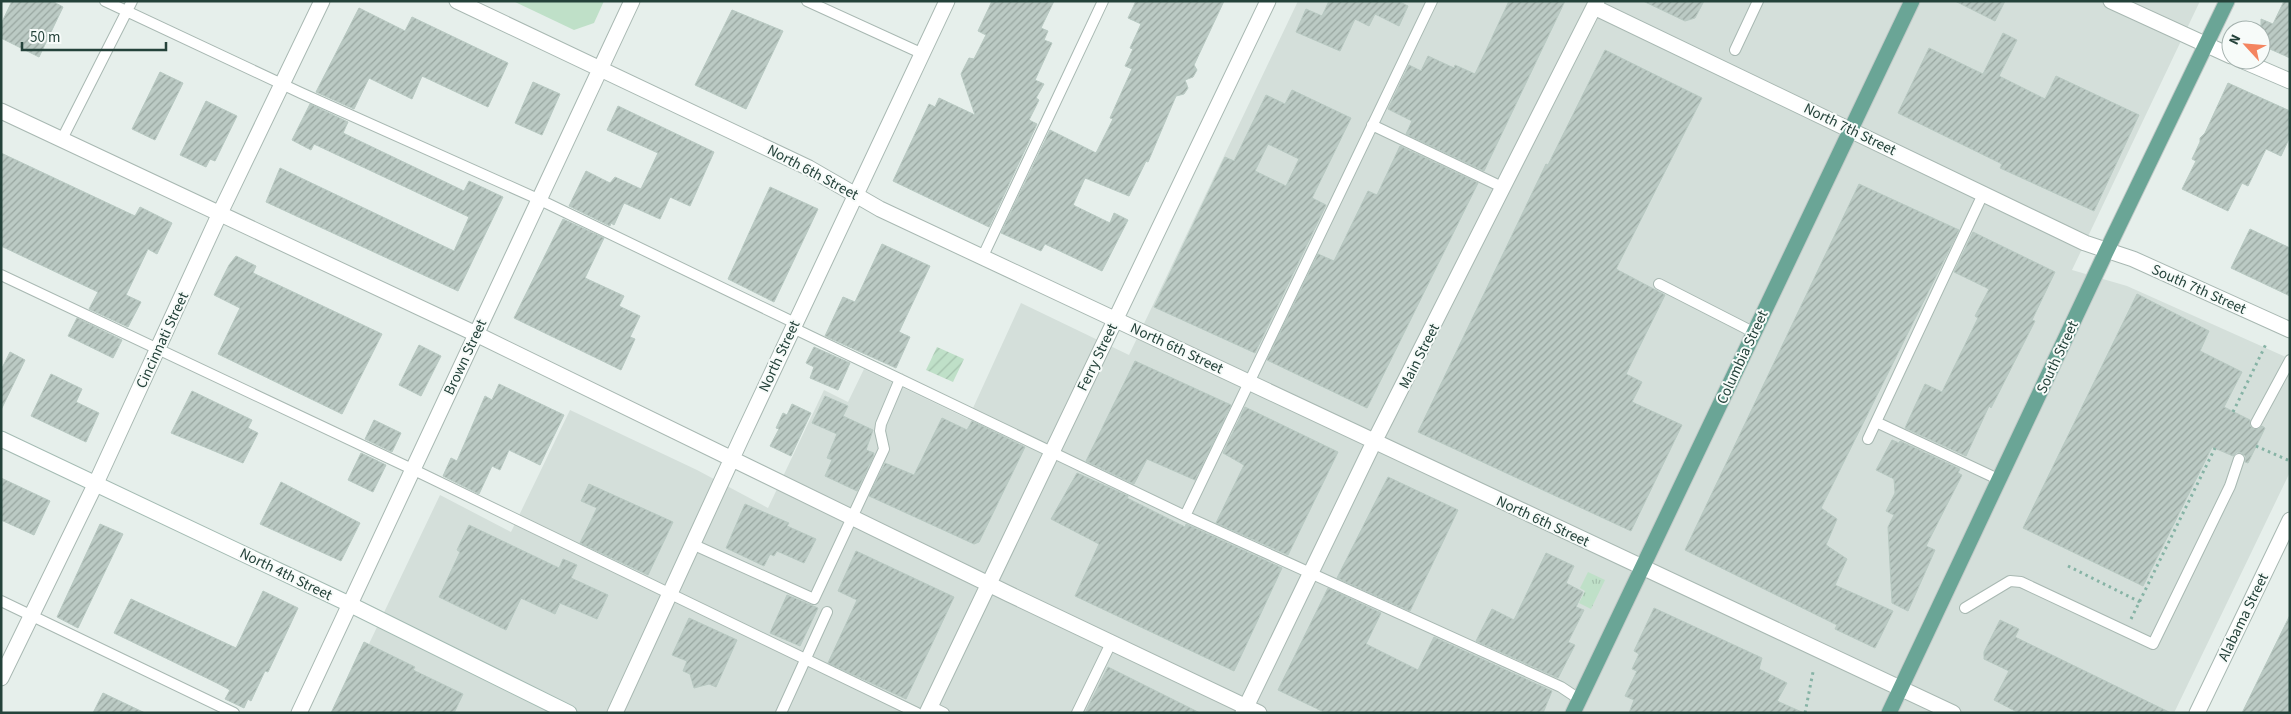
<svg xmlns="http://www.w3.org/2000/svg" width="2291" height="714" font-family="'Source Sans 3',sans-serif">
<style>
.built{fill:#d4dfda}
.grass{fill:url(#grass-tufts)}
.park{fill:#bfe0c8}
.garden{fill:url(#garden-furrows)}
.building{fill:url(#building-hatch);stroke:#b8c9c2;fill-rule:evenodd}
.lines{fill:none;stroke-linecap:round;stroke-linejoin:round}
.lane-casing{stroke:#a8b8b2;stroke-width:12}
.street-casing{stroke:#a8b8b2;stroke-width:17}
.secondary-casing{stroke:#a4bbb3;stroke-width:17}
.primary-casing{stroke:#c2cac8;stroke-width:17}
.path{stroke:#86b3a5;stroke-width:3;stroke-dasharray:2.5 4;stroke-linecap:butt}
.lane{stroke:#fff;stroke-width:10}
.street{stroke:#fff;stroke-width:15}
.secondary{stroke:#fff;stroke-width:15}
.primary{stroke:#6aa596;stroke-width:15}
.labels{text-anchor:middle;stroke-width:4;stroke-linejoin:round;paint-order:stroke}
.street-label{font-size:15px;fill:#24423a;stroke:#f7fbf9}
</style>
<defs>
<pattern id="grass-tufts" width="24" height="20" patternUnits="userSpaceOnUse" patternTransform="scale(1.25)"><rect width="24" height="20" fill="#bfe0c8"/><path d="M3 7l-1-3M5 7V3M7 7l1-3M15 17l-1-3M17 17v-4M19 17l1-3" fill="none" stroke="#a4c1ad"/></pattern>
<pattern id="garden-furrows" width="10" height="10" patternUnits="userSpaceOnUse" patternTransform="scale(1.25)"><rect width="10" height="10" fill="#bfe0c8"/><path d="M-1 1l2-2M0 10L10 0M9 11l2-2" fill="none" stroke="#a4c1ad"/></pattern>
<pattern id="building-hatch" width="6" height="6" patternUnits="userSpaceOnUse" patternTransform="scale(1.25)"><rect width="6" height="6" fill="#bbcac4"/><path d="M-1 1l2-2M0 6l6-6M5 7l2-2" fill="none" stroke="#98a6a0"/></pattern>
</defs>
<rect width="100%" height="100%" fill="#e6efeb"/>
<path class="built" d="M1298 1H2200L2072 270 2127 286 2290 359V472L2174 713H336L440 495 511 532 570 410 697 470 768 508 824 390 848 402 864 369 968 419 1021 303 1129 355Z"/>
<path class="grass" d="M1588 572 1605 580 1591 609 1579 603 1585 591 1580 588Z"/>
<path class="park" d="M513 1H604L594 23 574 30Z"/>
<path class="garden" d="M937 347 964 359 953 382 926 370Z"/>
<path class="building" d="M12 1H52L63 7 39 57 1 38V24Z
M992 1H1054L1041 28 1048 31 1044 40 1052 43 1035 80 1044 84 1036 98 1039 100 1029 120 1037 124 989 227 893 181 929 104 935 107 939 98 975 115 961 74 969 58 974 59 986 35 978 31Z
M1136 1H1224L1194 65 1197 70 1193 77 1185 80 1188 88 1184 94 1176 96 1148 162 1146 161 1129 196 1085 178 1073 205 1110 223 1114 213 1128 220 1102 271 1045 244 1041 251 1001 233 1050 130 1096 153 1113 119 1110 118 1132 69 1125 66 1133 49 1130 48 1141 24 1128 18Z
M1329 1H1398L1408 6 1399 26 1375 14 1369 26 1355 19 1340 51 1296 32 1306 9 1322 16Z
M1509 1H1565L1484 171 1406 134 1412 121 1388 109 1409 65 1421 71 1428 56 1454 68 1455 65 1475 74Z
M1643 1H1704L1695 18 1685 21Z
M1955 1H2005L1995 21Z
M2284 1H2290V58L2261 45V19L2273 24Z
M359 8 405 31 412 17 508 63 488 107 422 76 412 99 369 78 354 109 316 92Z
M732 10 783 31 746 109 695 85Z
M2003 33 2017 40 1999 76 2045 99 2056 76 2139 115 2094 211 2000 168 2002 164 1898 113 1929 48 1983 74Z
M1605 50 1702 98 1616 269 1665 295 1626 374 1642 382 1632 402 1682 425 1631 531 1418 432 1546 164 1548 165Z
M160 72 183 83 155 140 132 129Z
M533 82 560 94 542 135 515 123Z
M2228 83 2290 111V137L2281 156 2266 149 2248 186 2242 183 2228 211 2182 189 2196 161 2192 159 2200 142V138L2205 133Z
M1292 90 1351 118 1312 198 1326 205 1255 353 1154 307 1225 157 1234 161 1266 95 1285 104ZM1268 144 1299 159 1286 186 1255 171Z
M206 101 237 116 215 161 210 159 206 167 180 155Z
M310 104 348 122 343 133 464 191 469 181 503 197 458 291 266 202 280 168 454 251 469 217 314 144 311 150 292 140Z
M618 106 714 152 690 206 670 197 660 219 624 203 614 225 611 223 610 226 569 206 586 171 610 183 615 177 641 189 658 153 607 130Z
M1400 146 1478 183 1367 408 1267 360 1318 254 1334 261 1368 191 1377 195Z
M1 153 135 216 140 207 172 223 157 254 148 249 126 295 141 302 128 327 89 309 98 292 1 246Z
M1859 184 1959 230 1821 508 1837 519 1826 545 1847 559 1835 585 1893 611 1875 648 1835 629 1837 625 1685 550Z
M770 187 818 209 774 302 728 279Z
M563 219 604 238 585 278 624 296 619 306 640 316 630 337 635 339 621 370 514 318Z
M2250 229 2290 248V296L2231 268Z
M1973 232 2055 272 2032 320 2035 321 1991 408 1989 406 1966 456 1905 428 1925 384 1942 392 1978 318 1975 316 1989 289 1954 272Z
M882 244 930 266 899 332 910 337 896 368 825 336 843 297 855 302Z
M236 256 256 266 253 273 382 334 342 414 218 354 240 308 214 295 229 265Z
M2137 294 2209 331 2200 351 2242 372 2224 407 2250 420V426L2253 429H2259L2262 426 2265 428 2248 463 2245 462 2246 457 2242 453 2237 452 2233 456 2212 447 2143 586 2023 528Z
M77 318 122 340 113 358 68 336Z
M419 345 441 356 421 396 399 385Z
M814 347 850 363 838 390 810 378 814 367 806 363Z
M10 352 25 360 1 410V370Z
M1135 361 1231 405 1195 480 1147 459 1134 484 1086 461Z
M51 374 82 389 76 402 99 413 86 442 31 416Z
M499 384 564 415 540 465 509 450 500 470 492 466 479 494 443 476 451 458 457 461 485 396 492 400Z
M192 391 252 420 248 428 258 433 243 463 171 433Z
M825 396 848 406 843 416 873 430 866 450 874 453 873 457 857 491 825 476 832 460 827 458 837 434 812 423Z
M792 404 811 413 791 456 770 446 779 429 776 428 783 413 787 415Z
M1245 407 1338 452 1288 555 1216 523 1244 465 1223 453Z
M942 418 967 430 972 421 1025 447 979 542 974 544 869 496 885 463 914 475Z
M374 420 401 433 392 452 365 439Z
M1892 440 1899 443 1900 441 1960 469 1958 473 1962 475 1926 546 1935 550 1908 611 1892 603 1888 527 1894 515 1886 511 1895 493 1894 479 1876 470Z
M361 453 386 465 373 492 348 480Z
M1077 473 1128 496 1127 498 1185 527 1186 524 1282 568 1234 671 1075 596 1099 544 1051 519Z
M1388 477 1458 510 1410 611 1337 578Z
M1 478 50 501 34 535 1 520Z
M281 482 360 523 341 561 260 524Z
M589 484 673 522 648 575 580 543 597 508 581 501Z
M745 504 789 523 787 526 816 539 804 563 777 551 774 556 770 554 764 566 726 548Z
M100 524 123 534 78 628 57 617Z
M469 525 559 568 563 559 577 565 571 578 608 595 597 619 560 603 555 614 521 598 506 630 439 597 460 552 457 550Z
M856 551 954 597 906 699 828 663 857 600 838 591Z
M1546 553 1574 566 1566 583 1583 592 1576 607 1584 610 1568 642 1575 645 1558 678 1476 641 1492 609 1514 620Z
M1328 588 1381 613 1366 644 1418 670 1434 637 1552 691 1543 713H1326L1278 690Z
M263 591 298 608 268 672 265 671 251 701 248 699 244 708 225 699 230 690 219 684 114 633 131 599 236 648Z
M787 595 818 608 800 646 770 633Z
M1654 608 1762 658 1759 669 1787 683 1777 701 1804 713H1629L1634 700 1625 696 1637 671 1632 669 1639 654 1634 651Z
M2290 615V713H2242L2260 676Z
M689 618 737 640 716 687 709 684 694 688 690 674 683 671 687 661 672 655Z
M2000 620 2019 629 2015 637 2171 713H2019L1994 700 2009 671 1984 659V652Z
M364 642 415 667 413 670 463 694 454 713H331Z
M1108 667 1200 713H1085Z
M103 693 145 713H93Z"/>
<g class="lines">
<g class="lane-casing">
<path id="lane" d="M105 1 301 93 538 199 795 323
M807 1 923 54
M1735 50 1758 1
M1372 125 1504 188
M62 139 132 1
M983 256 1103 1
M1 275 412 469 917 713
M1659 284 1753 332
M793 328 1185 516 1561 687 1579 699
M1876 422 2000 480
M2256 423 2290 360
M1868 439 1983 194
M1185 516 1432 1
M692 544 814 599 884 449 880 431 881 424 900 379
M1 601 234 713
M1965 608 2010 581 2021 582 2153 644 2230 486 2239 459
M930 706 944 713
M781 713 827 612
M1077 713 1111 643"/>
</g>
<g class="street-casing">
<path id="street" d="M457 1 809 168 880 209 1953 713
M2111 1 2231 56
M1594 7 2085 243 2133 259 2290 330
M2241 60 2290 81
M1 111 476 334 1009 594 1259 713
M1 678 96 483 220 213 322 1
M299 713 632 1
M615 713 740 441 947 1
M927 713 1268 1
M1243 713 1374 442 1597 1
M2197 713 2290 520"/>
</g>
<g class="secondary-casing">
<path id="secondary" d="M1 439 349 604 569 713"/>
</g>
<g class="primary-casing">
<path id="primary" d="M1573 713 1912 1
M1889 713 2107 250 2227 1"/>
</g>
<path class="path" d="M2233 412 2267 342
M2256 446 2290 461
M2068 566 2140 602
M2131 619 2215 448
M1805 713 1813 672"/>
<use href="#lane" class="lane"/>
<use href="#street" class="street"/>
<use href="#secondary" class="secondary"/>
<use href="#primary" class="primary"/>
</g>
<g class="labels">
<g class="street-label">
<text transform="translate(1850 129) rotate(26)" y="5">North 7th Street</text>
<text transform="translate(813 172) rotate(28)" y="5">North 6th Street</text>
<text transform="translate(2199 289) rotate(24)" y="5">South 7th Street</text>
<text transform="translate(162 340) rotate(-65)" y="5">Cincinnati Street</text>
<text transform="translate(1177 348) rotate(25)" y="5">North 6th Street</text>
<text transform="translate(779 356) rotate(-65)" y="5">North Street</text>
<text transform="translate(1419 356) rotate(-63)" y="5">Main Street</text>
<text transform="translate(465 357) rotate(-65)" y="5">Brown Street</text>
<text transform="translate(1097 357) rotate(-64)" y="5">Ferry Street</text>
<text transform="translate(1742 357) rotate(-65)" y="5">Columbia Street</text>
<text transform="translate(2057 357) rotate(-65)" y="5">South Street</text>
<text transform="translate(1543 521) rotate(25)" y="5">North 6th Street</text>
<text transform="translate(286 574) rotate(26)" y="5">North 4th Street</text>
<text transform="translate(2243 617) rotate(-64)" y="5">Alabama Street</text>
</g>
</g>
<rect width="2291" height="714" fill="none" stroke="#24423a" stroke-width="5"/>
<g transform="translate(2246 45) rotate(296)"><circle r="24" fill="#f7fbf9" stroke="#a3b1ad"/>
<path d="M0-4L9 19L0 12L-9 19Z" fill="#f4845f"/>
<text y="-8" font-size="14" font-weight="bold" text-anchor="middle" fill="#24423a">N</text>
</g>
<path d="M22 42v8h144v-8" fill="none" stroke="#24423a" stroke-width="2.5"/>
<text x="30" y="42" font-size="15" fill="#24423a" stroke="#f7fbf9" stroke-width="4" paint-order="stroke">50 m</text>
</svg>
